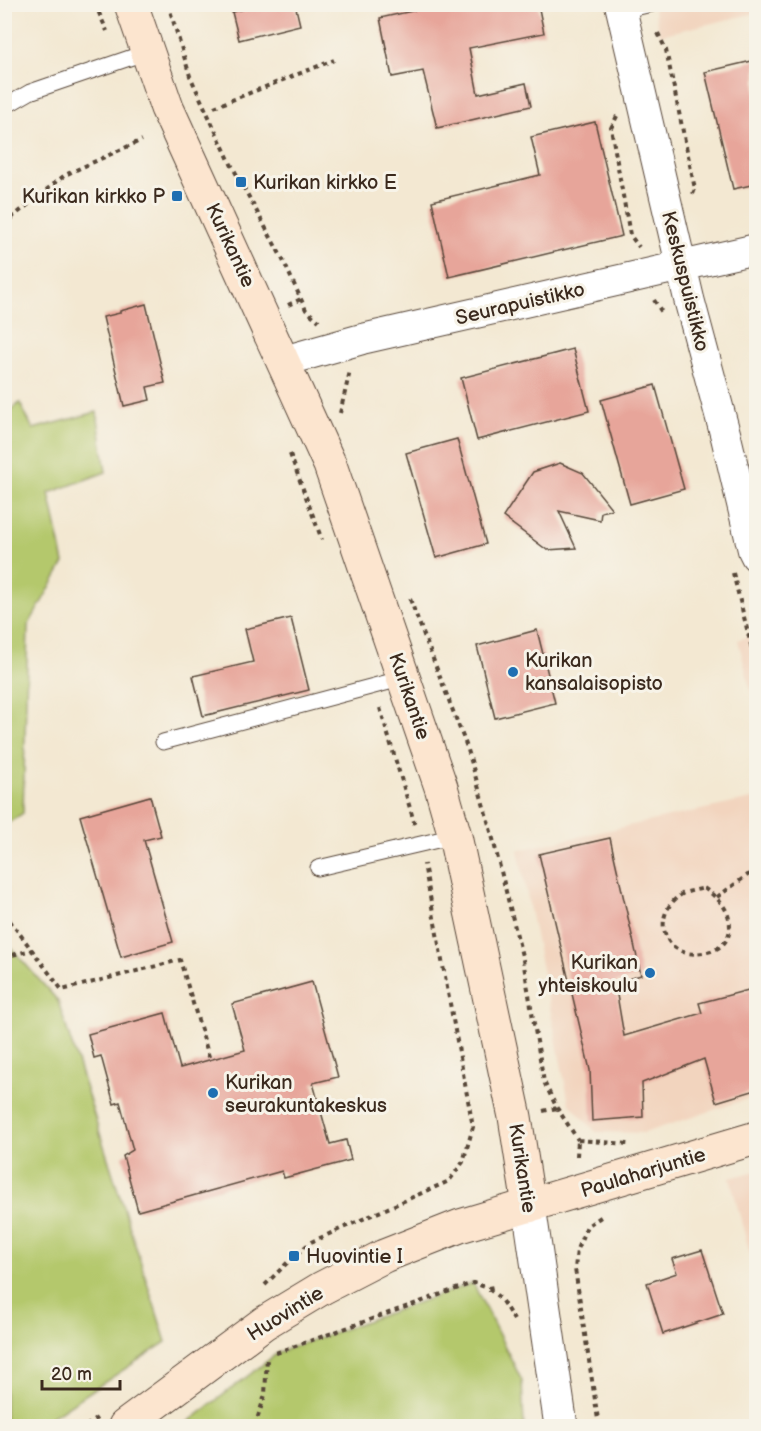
<svg xmlns="http://www.w3.org/2000/svg" width="761" height="1431" font-family="'Balsamiq Sans',sans-serif">
<style>
.built{fill:#f2d4be}
.green{fill:#b4c86c;stroke:#787945;stroke-width:1.5}
.building{fill:#e7a59a}
.lines{fill:none;stroke-linecap:round;stroke-linejoin:round}
.service-casing{stroke:#574639;stroke-width:17}
.minor-casing{stroke:#574639;stroke-width:32}
.tertiary-casing{stroke:#574639;stroke-width:35}
.secondary-casing{stroke:#574639;stroke-width:35}
.path{stroke:#574639;stroke-width:4;stroke-dasharray:4.5 4.5;stroke-linecap:butt}
.service{stroke:#fff;stroke-width:15}
.minor{stroke:#fff;stroke-width:30}
.tertiary{stroke:#fff;stroke-width:33}
.secondary{stroke:#fce5cf;stroke-width:33}
.poi-dot{fill:#1f6fb2;stroke:#f7f3e8;stroke-width:2}
.labels{text-anchor:middle;stroke-width:6;stroke-linejoin:round;paint-order:stroke}
.poi-label{font-size:20px;fill:#3b2a1e;stroke:#f7f3e8;text-anchor:start}
.street-label{font-size:20px;fill:#3b2a1e;stroke:#f7f3e8}
</style>
<rect width="100%" height="100%" fill="#f7f3e8"/>
<filter id="ink" filterUnits="userSpaceOnUse"><feTurbulence type="fractalNoise" baseFrequency=".0167" numOctaves="2"/><feDisplacementMap in="SourceGraphic" scale="12" xChannelSelector="R" yChannelSelector="G"/><feConvolveMatrix kernelMatrix="1 2 1 2 8 2 1 2 1" color-interpolation-filters="sRGB"/></filter>
<filter id="wash" filterUnits="userSpaceOnUse"><feTurbulence type="fractalNoise" baseFrequency=".008" numOctaves="4" result="noise"/><feDisplacementMap in="SourceGraphic" scale="24" xChannelSelector="R" yChannelSelector="G"/><feGaussianBlur stdDeviation="1.35" result="paint"/><feColorMatrix in="noise" values="0 0 0 0 0 0 0 0 0 0 0 0 0 0 0 0 0 1.4 0 .05"/><feComposite in="paint" operator="in"/></filter>
<g filter="url(#wash)">
<rect width="100%" height="100%" fill="#f3e8d2"/>
<path class="built" d="M653 5H756V13L660 35Z
M756 634V711L738 640Z
M756 798V1096L644 1133 596 1132 569 1103 518 850Z
M756 1171V1277L730 1178Z"/>
<path class="green" d="M20 403 33 429 97 412 106 472 49 493 64 563 28 626 23 813 5 825 4 415Z
M4 940 58 1001 166 1342 38 1426H5Z
M473 1283 522 1381 524 1426H183L279 1352Z"/>
<g id="blocks">
<path class="building" d="M265 4H295L300 25 239 40 232 12Z
M444 4H538L544 33 469 48 478 94 526 83 531 106 437 128 423 71 392 77 380 18Z
M756 60V184L733 189 705 72Z
M595 122 622 236 449 277 432 201 540 175 531 137Z
M146 304 165 383 147 387 150 400 124 406 103 317 120 313V311Z
M573 349 589 411 477 440 461 378Z
M655 385 684 489 630 504 601 400Z
M457 439 486 544 436 558 406 453Z
M560 463 583 473 612 509 601 512 600 520 559 511 576 548 547 550 503 517 533 472Z
M291 618 309 690 203 716 193 676 253 662 245 629Z
M537 630 555 703 495 718 477 646Z
M150 796 161 836 144 840 173 942 121 957 80 816Z
M610 838 641 975 615 983 624 1036 702 1013 699 1003 756 988V1090L716 1102 704 1059 642 1083 643 1117 592 1121 590 1070 539 854Z
M312 982 338 1077 313 1083 330 1144 346 1140 351 1160 284 1178 282 1171 138 1211 123 1156 133 1150 120 1102 114 1104 101 1056 94 1058 88 1034 165 1013 180 1068 245 1050 232 1004Z
M702 1250 723 1314 663 1334 647 1283 677 1273 672 1259Z"/>
</g>
</g>
<g filter="url(#ink)">
<use href="#blocks" fill-opacity="0" stroke="#574639" stroke-width="1.5"/>
<g class="lines">
<g class="service-casing">
<path id="service" d="M621 11 652 4
M4 107 30 92 147 52
M163 742 404 678
M318 868 455 836"/>
</g>
<g class="minor-casing">
<path id="minor" d="M620 4 689 299 726 437 753 550 756 556
M284 361 362 339 756 249"/>
</g>
<g class="tertiary-casing">
<path id="tertiary" d="M529 1206 561 1426"/>
</g>
<g class="secondary-casing">
<path id="secondary" d="M131 4 167 108 330 465 441 787 455 836 515 1117 529 1206
M125 1426 264 1323 322 1288 384 1256 460 1226 756 1138"/>
</g>
<path class="path" d="M95 4 107 31
M168 4 190 76 231 164 282 258 306 310 319 321
M658 33 666 50 695 189 693 194
M214 107 334 60
M617 116 611 128 630 235 639 247
M4 224 65 175 142 140
M654 300 663 314
M288 305 301 299
M340 413 350 371
M290 454 322 540
M733 573 756 665
M410 599 468 750 493 839 523 960 544 1082 557 1108 578 1140
M380 708 415 825
M704 888C719 899 730 909 730 928 729 940 722 948 711 951 665 966 647 916 682 894 688 891 698 890 704 888Z
M717 897 756 869
M4 913 62 990 180 960 210 1060
M4 957 32 950
M543 1111 557 1108
M578 1140 628 1144
M577 1156 578 1140
M265 1285 294 1256 311 1242 449 1181 463 1162 473 1127 424 864
M489 1289 500 1298 514 1320
M276 1353 473 1283 488 1288 493 1287
M86 1426 97 1418
M255 1426 265 1395 267 1357
M599 1426 575 1269 577 1249 587 1226 604 1215"/>
<use href="#service" class="service"/>
<use href="#minor" class="minor"/>
<use href="#tertiary" class="tertiary"/>
<use href="#secondary" class="secondary"/>
</g>
</g>
<g class="poi-dot">
<rect x="235" y="176" width="12" height="12" rx="3"/>
<rect x="171" y="190" width="12" height="12" rx="3"/>
<circle cx="513" cy="672" r="6"/>
<circle cx="650" cy="973" r="6"/>
<circle cx="213" cy="1093" r="6"/>
<rect x="288" y="1250" width="12" height="12" rx="3"/>
</g>
<g class="labels">
<g class="poi-label">
<text x="253" y="189">Kurikan kirkko E</text>
<text x="165" y="203" text-anchor="end">Kurikan kirkko P</text>
<text x="525" y="667">Kurikan<tspan x="525" dy="23">kansalaisopisto</tspan></text>
<text x="638" y="969" text-anchor="end">Kurikan<tspan x="638" dy="23">yhteiskoulu</tspan></text>
<text x="225" y="1089">Kurikan<tspan x="225" dy="23">seurakuntakeskus</tspan></text>
<text x="306" y="1263">Huovintie I</text>
</g>
<g class="street-label">
<text transform="translate(231 245) rotate(65)" y="7">Kurikantie</text>
<text transform="translate(686 281) rotate(76)" y="7">Keskuspuistikko</text>
<text transform="translate(520 303) rotate(-13)" y="7">Seurapuistikko</text>
<text transform="translate(410 696) rotate(71)" y="7">Kurikantie</text>
<text transform="translate(523 1168) rotate(81)" y="7">Kurikantie</text>
<text transform="translate(643 1172) rotate(-17)" y="7">Paulaharjuntie</text>
<text transform="translate(285 1313) rotate(-32)" y="7">Huovintie</text>
</g>
</g>
<rect width="761" height="1431" fill="none" stroke="#f7f3e8" stroke-width="24"/>
<path d="M42 1380v9h78v-9" fill="none" stroke="#3b2a1e" stroke-width="3"/>
<text x="51" y="1380" font-size="18" fill="#3b2a1e" stroke="#f7f3e8" stroke-width="4.5" paint-order="stroke">20 m</text>
</svg>
